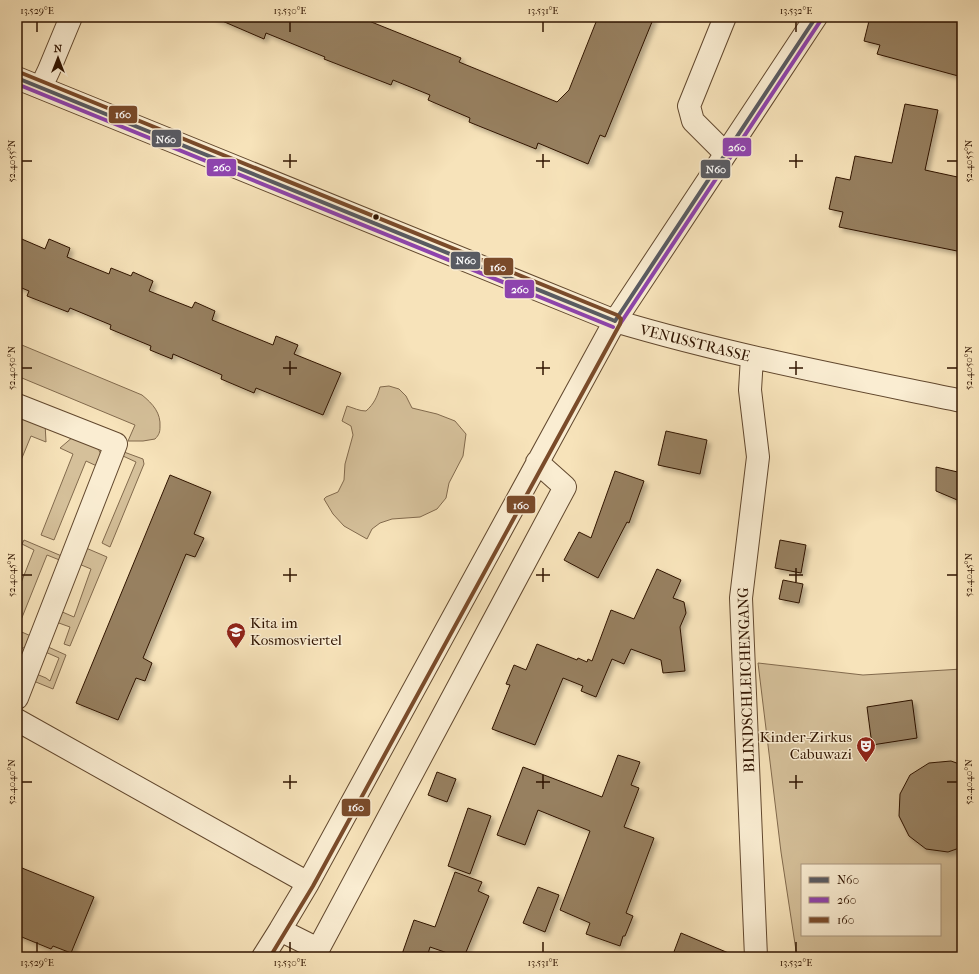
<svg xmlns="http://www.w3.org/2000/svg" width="979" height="974" font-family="'IM FELL French Canon',serif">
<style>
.green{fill:#d5c09a;stroke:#826a4d;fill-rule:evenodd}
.building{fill:#978061;stroke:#301400;filter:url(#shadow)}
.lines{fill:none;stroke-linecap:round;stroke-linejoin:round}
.minor-casing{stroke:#62482e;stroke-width:24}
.minor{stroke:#faedd2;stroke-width:22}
.bus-1-casing{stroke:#faedd2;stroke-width:7}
.bus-2-casing{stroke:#faedd2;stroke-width:7}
.bus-3-casing{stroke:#faedd2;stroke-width:7}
.bus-1{stroke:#595b62;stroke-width:4}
.bus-2{stroke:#8e44ad;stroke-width:4}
.bus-3{stroke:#7a4b2a;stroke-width:4}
.ticks{fill:none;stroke:#301400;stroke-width:1.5}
.bus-dot{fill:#301400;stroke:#faedd2;stroke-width:1.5}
.labels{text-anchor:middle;stroke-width:3;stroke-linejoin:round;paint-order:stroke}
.street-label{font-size:15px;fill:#301400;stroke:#faedd2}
.poi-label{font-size:15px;fill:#301400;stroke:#faedd2;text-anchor:start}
.line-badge{stroke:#faedd2;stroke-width:1.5}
.badge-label{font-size:11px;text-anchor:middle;font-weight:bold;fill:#fff}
.neatline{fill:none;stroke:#301400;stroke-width:1.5}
.ticks-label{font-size:10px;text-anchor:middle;fill:#301400}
</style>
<defs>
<filter id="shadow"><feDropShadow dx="3.5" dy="3.5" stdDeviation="2" flood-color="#0004"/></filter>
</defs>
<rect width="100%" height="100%" fill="#f7e3ba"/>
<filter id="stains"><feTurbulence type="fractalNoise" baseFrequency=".005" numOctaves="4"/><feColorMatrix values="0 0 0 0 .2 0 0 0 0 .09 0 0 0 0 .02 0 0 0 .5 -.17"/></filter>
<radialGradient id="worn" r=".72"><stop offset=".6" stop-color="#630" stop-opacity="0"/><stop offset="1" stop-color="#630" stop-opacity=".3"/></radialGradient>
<path class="green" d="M17 343 142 395C153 404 161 413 160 427 160 432 159 435 155 439L143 441H128L135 425 22 378 17 390Z
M389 386 399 389 406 396 412 408 437 414 455 421 466 434 463 456 449 483 446 498 437 509 420 517 392 519 380 523 372 529 367 539 344 526 333 514 324 499 326 497 338 492 344 480 345 464 353 435 351 426 342 421 347 406C354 408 359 411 366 411 374 404 377 397 380 387Z
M17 416 45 423 46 442 31 436 17 470Z
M74 436C84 440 100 444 101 457 101 460 100 464 99 467L86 461 54 540 41 535 73 454 60 448Z
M124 452 143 459 144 464 110 547 102 543 136 462 123 456Z
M24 540 64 557 62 561 47 555 17 630 31 636 27 646 19 650 17 649V593L34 550 22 544Z
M86 548 107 557 70 646 64 644 70 627 56 622 60 611 74 617 91 569 79 564Z
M46 646 66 655 53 689 31 680 34 673 46 678 50 681 59 658 43 651Z
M758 663 863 675 962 669V957H797L781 852ZM802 865H940V935H802Z"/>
<path class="building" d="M213 17H359L461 58 459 62 557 102 569 90 598 17H654L605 137 600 135 588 164 538 143 536 149 469 122 470 118 428 100 430 95 393 80 391 85 324 59 325 57 266 33 264 39Z
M870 17H962V77L877 54 880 45 864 41Z
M905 104 938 110 925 170 962 178V252L839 227 843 212 829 209 836 177 850 180 855 156 892 163Z
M17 237 45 249 49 239 70 248 67 257 109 274 111 268 131 276 133 272 153 281 149 291 192 308 195 302 215 311 212 320 273 345 276 336 298 345 294 354 341 373 323 415 256 388 254 393 221 379 222 375 173 354 172 359 150 350 151 346 110 329 111 325 70 308 68 312 27 296 29 291 17 286Z
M666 431 707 440 700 474 658 465Z
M936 467 962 473V502L936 491Z
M615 471 644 481 629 523 627 522 598 578 564 560 579 532 591 538Z
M170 475 211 492 194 534 204 538 195 557 186 554 143 658 152 663 145 681 136 678 118 720 76 703Z
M780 540 806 545 801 573 775 568Z
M657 569 681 580 673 598 684 602 686 613 680 627 685 671 663 673 661 660 631 649 624 664 612 659 596 697 581 691 583 686 563 678 535 745 492 729 510 685 506 684 514 665 526 670 537 644 577 660 578 658 587 662 588 659 592 661 611 610 634 619Z
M783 580 803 584 799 603 779 599Z
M912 700 917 738 872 745 867 707Z
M618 755 640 762 631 785 639 788 624 827 654 838 626 913 633 916 625 936H623L620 946 586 934 590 923 560 910 590 831 538 810 525 845 497 835 523 767 602 797Z
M951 761 962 765V847L948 852 926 849 909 836 899 816 900 794 910 775 929 763Z
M437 772 456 779 447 802 428 795Z
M468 808 491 816 470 874 448 866Z
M17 866 94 897 71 953 53 946 51 949 17 935Z
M455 872 482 882 478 891 489 896 464 957H459L430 947 427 957H401L414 920 435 927Z
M538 887 559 895 545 932 523 923Z
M681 933 738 957H672Z"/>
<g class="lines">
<g class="minor-casing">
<path id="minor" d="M17 78 615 321C729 355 846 377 962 401
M41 87 49 70 71 17
M725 153 693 121 689 106 725 17
M752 357 750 390 758 457 741 598 756 957
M17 405 116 444 17 698
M17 720 308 883
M280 930 318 949
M263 957 280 930 308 883 615 321 816 17
M314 957 565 487 537 462"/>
</g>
<use href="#minor" class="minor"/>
<g class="bus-1-casing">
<path id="bus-1" d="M17 78 615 321
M615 321 816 17"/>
</g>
<g class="bus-2-casing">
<path id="bus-2" d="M17 84 613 327
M620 324 821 20"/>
</g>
<g class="bus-3-casing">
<path id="bus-3" d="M19 72 617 315 621 319 620 324 313 886 270 957"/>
</g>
<use href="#bus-1" class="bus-1"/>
<use href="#bus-2" class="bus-2"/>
<use href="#bus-3" class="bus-3"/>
</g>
<path class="ticks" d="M37 22V32M290 22V32M543 22V32M796 22V32M290 154V168M543 154V168M796 154V168M22 161H32M283 161H297M536 161H550M789 161H803M947 161H957M290 361V375M543 361V375M796 361V375M22 368H32M283 368H297M536 368H550M789 368H803M947 368H957M290 568V582M543 568V582M796 568V582M22 575H32M283 575H297M536 575H550M789 575H803M947 575H957M290 775V789M543 775V789M796 775V789M22 782H32M283 782H297M536 782H550M789 782H803M947 782H957M37 942V952M290 942V952M543 942V952M796 942V952"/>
<defs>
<g id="school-pin" transform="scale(1)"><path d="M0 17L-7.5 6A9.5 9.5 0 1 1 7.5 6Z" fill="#8f2418" stroke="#faedd2"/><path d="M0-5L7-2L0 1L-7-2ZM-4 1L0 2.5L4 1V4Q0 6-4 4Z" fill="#fff"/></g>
<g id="theatre-pin" transform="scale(1)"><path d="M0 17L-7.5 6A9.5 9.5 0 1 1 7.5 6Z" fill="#8f2418" stroke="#faedd2"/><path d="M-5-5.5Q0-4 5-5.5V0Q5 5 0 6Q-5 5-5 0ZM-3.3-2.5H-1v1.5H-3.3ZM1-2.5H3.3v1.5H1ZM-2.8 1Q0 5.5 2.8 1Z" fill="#fff"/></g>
</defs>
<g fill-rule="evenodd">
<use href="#school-pin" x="236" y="632"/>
<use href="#theatre-pin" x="866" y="746"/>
</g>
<circle class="bus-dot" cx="376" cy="217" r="3.5"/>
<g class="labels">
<g class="street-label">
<text transform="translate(695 343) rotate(14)" y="5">VENUSSTRASSE</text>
<text transform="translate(746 680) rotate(-92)" y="5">BLINDSCHLEICHENGANG</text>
</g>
<g class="poi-label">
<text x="250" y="628">Kita im<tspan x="250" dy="17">Kosmosviertel</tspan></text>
<text x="852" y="742" text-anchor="end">Kinder-Zirkus<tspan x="852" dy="17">Cabuwazi</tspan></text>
</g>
</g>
<g class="line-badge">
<rect x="108" y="105" width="30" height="19" rx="4" fill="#7a4b2a"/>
<rect x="151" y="129" width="31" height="19" rx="4" fill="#595b62"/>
<rect x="722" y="137" width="30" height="20" rx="4" fill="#8e44ad"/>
<rect x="206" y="158" width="31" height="19" rx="4" fill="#8e44ad"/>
<rect x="700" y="159" width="31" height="20" rx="4" fill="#595b62"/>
<rect x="450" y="251" width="31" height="19" rx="4" fill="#595b62"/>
<rect x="483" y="257" width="31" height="19" rx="4" fill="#7a4b2a"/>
<rect x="504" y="279" width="31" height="20" rx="4" fill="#8e44ad"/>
<rect x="506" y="495" width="30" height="19" rx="4" fill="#7a4b2a"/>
<rect x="341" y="798" width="30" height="19" rx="4" fill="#7a4b2a"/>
</g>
<g class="badge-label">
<text x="123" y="118">160</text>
<text x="166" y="143">N60</text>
<text x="737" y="151">260</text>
<text x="222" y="171">260</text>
<text x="716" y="173">N60</text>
<text x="466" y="264">N60</text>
<text x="498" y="271">160</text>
<text x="520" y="293">260</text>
<text x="521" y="509">160</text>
<text x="356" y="811">160</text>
</g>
<rect width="979" height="974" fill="none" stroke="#f7e3ba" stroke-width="44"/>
<rect x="801" y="864" width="140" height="72" fill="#faedd2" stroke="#a9967e"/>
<rect x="809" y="877" width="20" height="6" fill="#595b62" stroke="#a9967e"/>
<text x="837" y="884" font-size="12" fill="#301400">N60</text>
<rect x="809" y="897" width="20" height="6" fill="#8e44ad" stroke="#a9967e"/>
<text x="837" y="904" font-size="12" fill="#301400">260</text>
<rect x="809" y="917" width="20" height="6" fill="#7a4b2a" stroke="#a9967e"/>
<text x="837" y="924" font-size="12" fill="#301400">160</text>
<g transform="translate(58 58)" stroke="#faedd2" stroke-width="3" paint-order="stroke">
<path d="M0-3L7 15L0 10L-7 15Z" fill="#301400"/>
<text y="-6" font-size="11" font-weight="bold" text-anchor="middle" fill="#301400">N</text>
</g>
<rect x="22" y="22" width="935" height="930" class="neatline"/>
<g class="ticks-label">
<text x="37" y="14">13.529°E</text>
<text x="290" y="14">13.530°E</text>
<text x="543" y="14">13.531°E</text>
<text x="796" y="14">13.532°E</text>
<text transform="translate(11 161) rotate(-90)" y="4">52.4055°N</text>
<text transform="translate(968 161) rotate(-90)" y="4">52.4055°N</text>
<text transform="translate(11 368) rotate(-90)" y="4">52.4050°N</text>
<text transform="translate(968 368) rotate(-90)" y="4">52.4050°N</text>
<text transform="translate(11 575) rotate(-90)" y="4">52.4045°N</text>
<text transform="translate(968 575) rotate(-90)" y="4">52.4045°N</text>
<text transform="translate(11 782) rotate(-90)" y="4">52.4040°N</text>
<text transform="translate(968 782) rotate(-90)" y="4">52.4040°N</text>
<text x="37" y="966">13.529°E</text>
<text x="290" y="966">13.530°E</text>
<text x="543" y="966">13.531°E</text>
<text x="796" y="966">13.532°E</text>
</g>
<rect width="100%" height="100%" filter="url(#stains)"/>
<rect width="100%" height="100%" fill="url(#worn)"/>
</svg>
